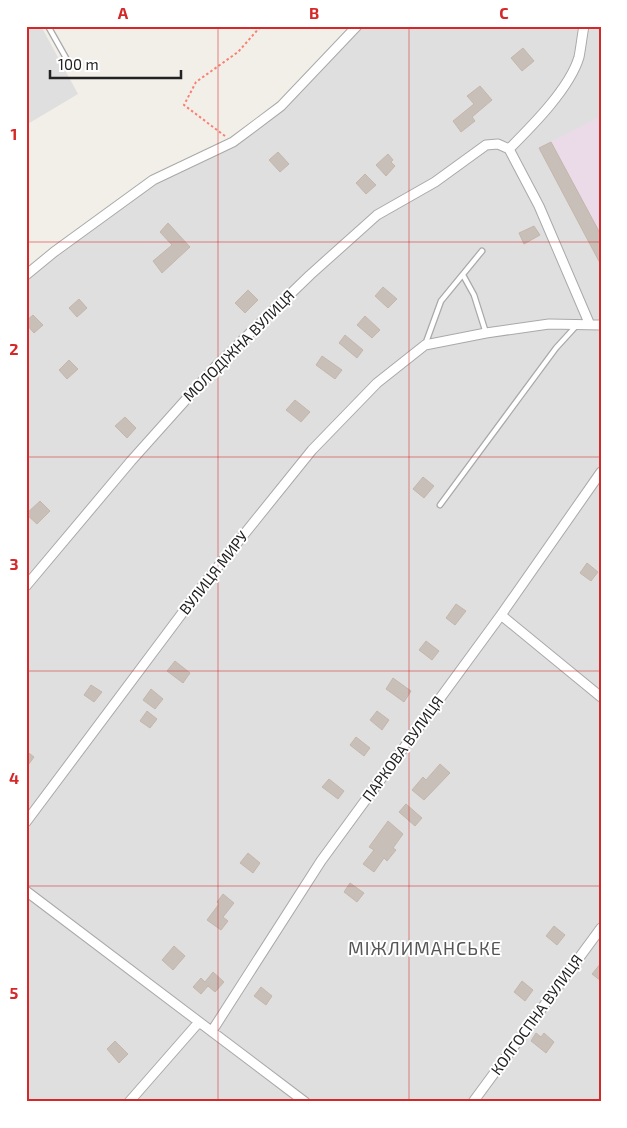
<svg xmlns="http://www.w3.org/2000/svg" width="627" height="1128" font-family="'Exo 2',sans-serif">
<style>
.residential{fill:#e0dfdf}
.industrial{fill:#ebdbe8}
.building{fill:#c7bfb8;stroke:#c4b6ab}
.lines{fill:none;stroke-linecap:round;stroke-linejoin:round}
.service-casing{stroke:#a9a9a9;stroke-width:7}
.minor-casing{stroke:#a9a9a9;stroke-width:11}
.path{stroke:#fa8072;stroke-width:2;stroke-dasharray:2.5 2.5;stroke-linecap:butt}
.service{stroke:#fff;stroke-width:4.5}
.minor{stroke:#fff;stroke-width:9}
.grid{fill:none;stroke:#d62828;stroke-width:1;stroke-opacity:0.55}
.labels{text-anchor:middle;stroke-width:4;stroke-linejoin:round;paint-order:stroke}
.street-label{font-size:15px;fill:#222;stroke:#fff}
.quarter-label{font-size:18px;letter-spacing:1px;fill:#555;stroke:#fff}
.neatline{fill:none;stroke:#d62828;stroke-width:2}
.grid-label{font-size:16px;text-anchor:middle;font-weight:bold;fill:#d62828}
</style>
<rect width="100%" height="100%" fill="#f2efe9"/>
<path class="residential" d="M26 26H41L78 94 26 125Z
M357 26H601V1102H26V282L51 260 152 183 232 142 284 104Z"/>
<path class="industrial" d="M601 116V265L539 148Z"/>
<path class="building" d="M523 48 534 61 522 71 511 58Z
M480 86 492 100 472 117 475 121 461 132 453 121 474 104 467 96Z
M551 142 601 235V265L539 148Z
M278 152 289 164 280 172 269 160Z
M388 154 393 160 391 162 395 166 386 176 376 165Z
M365 174 376 185 366 194 356 183Z
M168 223 190 247 162 273 153 261 172 245 160 232Z
M534 226 540 235 524 244 519 233Z
M383 287 397 299 388 308 375 296Z
M248 290 258 300 245 313 235 303Z
M79 299 87 308 77 317 69 308Z
M33 315 43 325 34 333 26 324V321Z
M365 316 380 330 372 338 357 325Z
M345 335 363 350 357 358 339 343Z
M322 356 342 370 335 379 316 365Z
M69 360 78 369 67 379 59 370Z
M295 400 310 412 301 422 286 410Z
M125 417 136 428 127 438 115 426Z
M423 477 434 486 424 498 413 489Z
M40 501 50 511 37 524 26 514Z
M587 563 598 572 591 581 580 573Z
M456 604 466 611 455 625 446 618Z
M426 641 439 651 432 660 419 650Z
M175 661 190 673 183 683 167 671Z
M393 678 411 691 404 702 386 689Z
M91 685 102 692 94 702 84 695Z
M151 689 163 699 155 709 143 700Z
M147 711 157 719 150 728 140 721Z
M377 711 389 720 382 730 370 720Z
M356 737 370 748 364 756 350 745Z
M26 751 34 757 26 768Z
M440 764 450 773 424 800 412 790 423 777 426 780Z
M329 779 344 791 338 799 322 787Z
M406 804 422 818 415 826 399 812Z
M388 821 403 834 393 848 396 850 387 861 384 858 374 872 363 864 374 850 369 847Z
M248 853 260 863 253 873 240 863Z
M350 883 364 893 357 902 344 892Z
M223 894 234 903 223 917 228 921 221 930 207 920 219 904 217 902Z
M554 926 565 935 557 945 546 936Z
M174 946 185 956 173 970 162 960Z
M601 963V981L592 974Z
M213 972 224 982 215 992 208 986 201 994 193 987 201 978 205 982Z
M522 981 533 990 525 1001 514 992Z
M261 987 272 996 266 1005 254 996Z
M536 1033 541 1037 544 1033 554 1042 546 1053 531 1041Z
M115 1041 128 1054 119 1063 107 1049Z"/>
<g class="lines">
<g class="service-casing">
<path id="service" d="M48 26 66 58
M463 275 474 295 486 333
M425 345 441 301 482 251
M440 505 556 348 577 325"/>
</g>
<g class="minor-casing">
<path id="minor" d="M509 149C532 126 570 88 579 57 581 47 582 36 584 26
M26 275 54 252 153 180 233 142 281 106 357 26
M26 586 131 461 216 366 310 275 377 215 435 182 486 145 498 144 509 149 539 206 590 325
M501 615 601 697
M26 822 204 584 312 450 377 383 425 345 486 333 549 324 601 325
M26 891 305 1102
M212 1031 321 861 501 615 601 472
M129 1102 199 1022
M473 1102 601 928"/>
</g>
<path class="path" d="M225 136 184 105 196 82 238 52 261 26"/>
<use href="#service" class="service"/>
<use href="#minor" class="minor"/>
</g>
<path class="grid" d="M218 26V1102M409 26V1102M26 242H601M26 457H601M26 671H601M26 886H601"/>
<g class="labels">
<g class="street-label">
<text transform="translate(239 346) rotate(-45)" y="5">МОЛОДІЖНА ВУЛИЦЯ</text>
<text transform="translate(214 573) rotate(-52)" y="5">ВУЛИЦЯ МИРУ</text>
<text transform="translate(403 749) rotate(-54)" y="5">ПАРКОВА ВУЛИЦЯ</text>
<text transform="translate(537 1015) rotate(-54)" y="5">КОЛГОСПНА ВУЛИЦЯ</text>
</g>
<g class="quarter-label">
<text x="425" y="955">МІЖЛИМАНСЬКЕ</text>
</g>
</g>
<rect width="627" height="1128" fill="none" stroke="#ffffff" stroke-width="55"/>
<path d="M50 70v8h131v-8" fill="none" stroke="#222222" stroke-width="2.5"/>
<text x="58" y="70" font-size="15" fill="#222222" stroke="#ffffff" stroke-width="4" paint-order="stroke">100 m</text>
<rect x="28" y="28" width="572" height="1072" class="neatline"/>
<g class="grid-label">
<text x="123" y="19">A</text>
<text x="314" y="19">B</text>
<text x="504" y="19">C</text>
<text x="14" y="140">1</text>
<text x="14" y="355">2</text>
<text x="14" y="570">3</text>
<text x="14" y="784">4</text>
<text x="14" y="999">5</text>
</g>
</svg>
